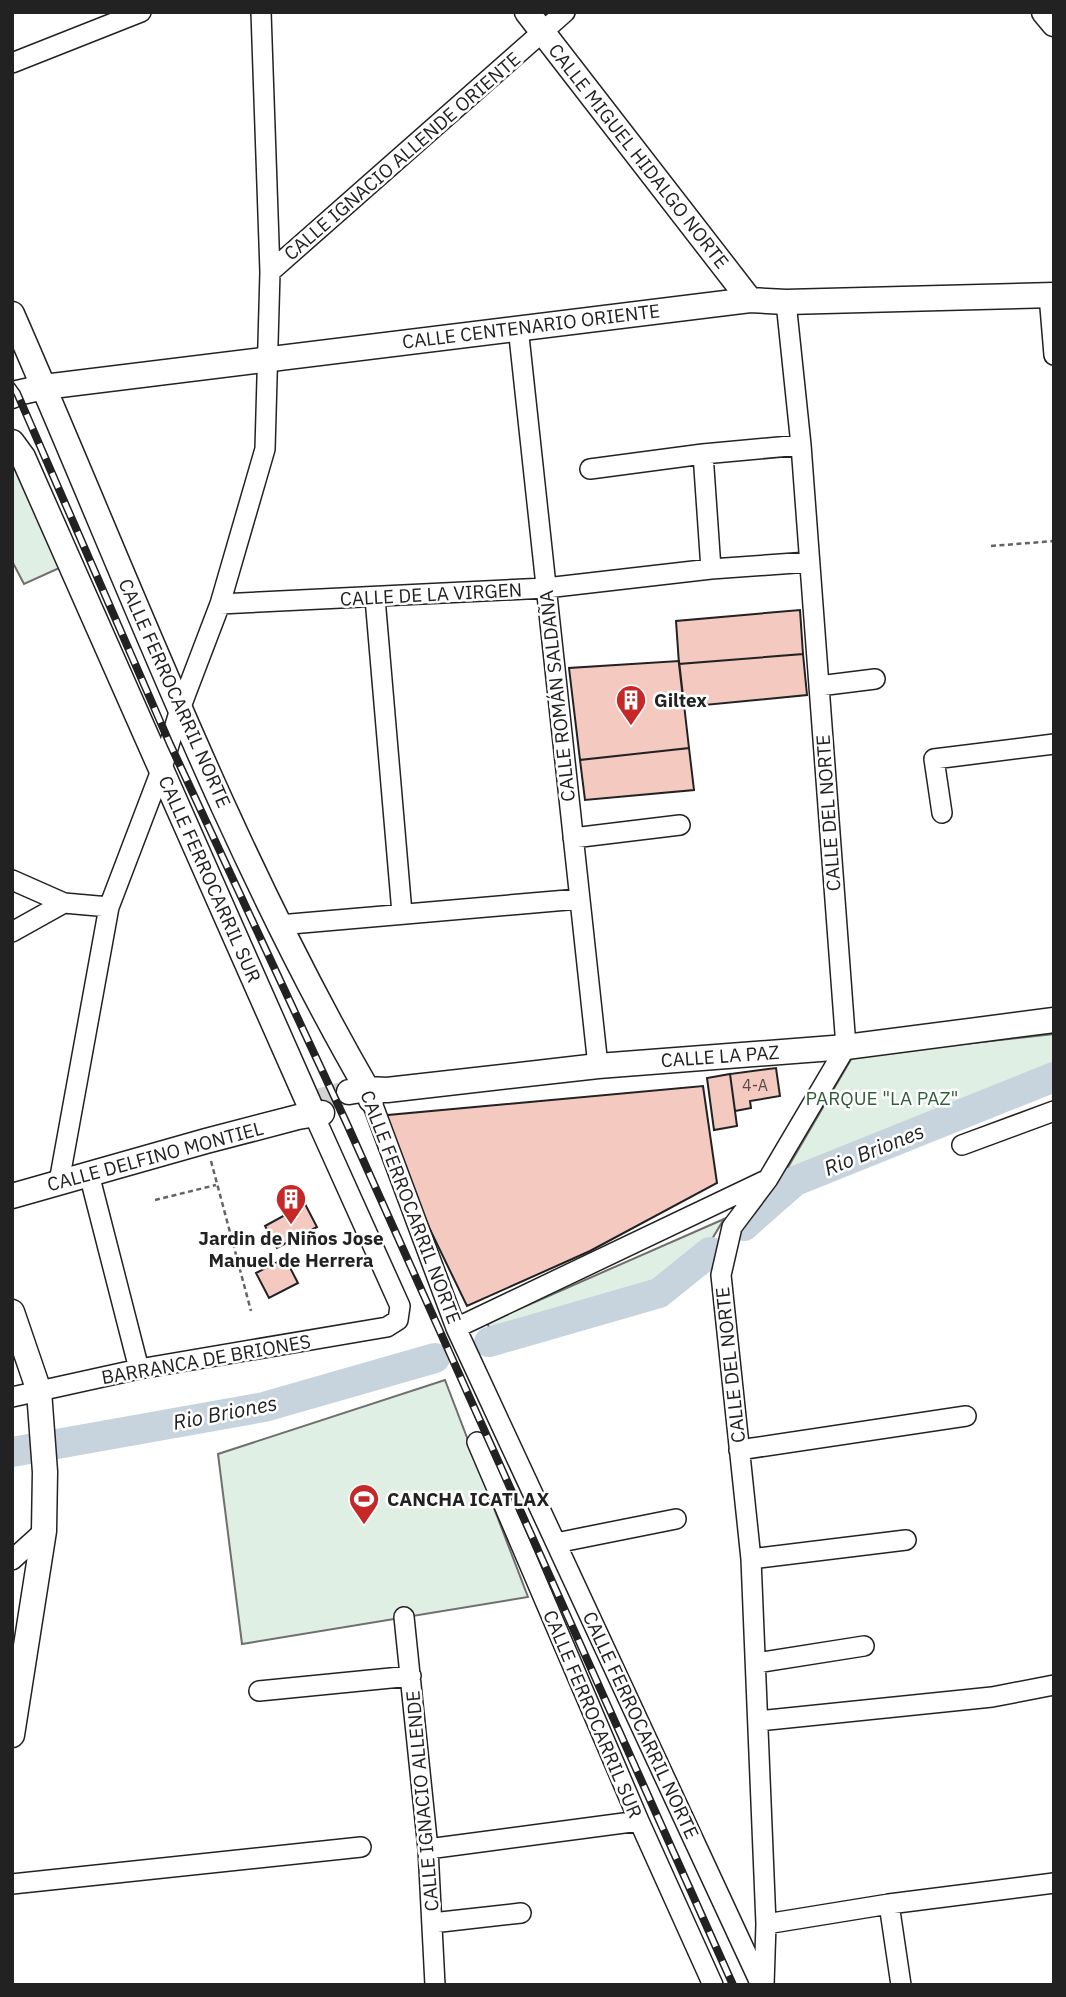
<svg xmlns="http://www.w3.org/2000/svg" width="1066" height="1997" font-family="'IBM Plex Sans',sans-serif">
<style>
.green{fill:#e0efe3;stroke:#6f6f6f;stroke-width:2}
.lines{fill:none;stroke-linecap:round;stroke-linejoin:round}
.river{stroke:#c7d3dd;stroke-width:30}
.building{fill:#f3c9c0;stroke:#222;stroke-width:2}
.major-tunnel{stroke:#d3d3d3;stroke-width:24;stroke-dasharray:24 12;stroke-linecap:butt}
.minor-casing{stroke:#222;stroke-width:22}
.major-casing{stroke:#222;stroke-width:27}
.path{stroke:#646464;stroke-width:2.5;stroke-dasharray:5 3.5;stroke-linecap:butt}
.minor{stroke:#fff;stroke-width:19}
.major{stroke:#fff;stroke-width:24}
.rail-casing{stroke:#222;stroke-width:8}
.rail{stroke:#fff;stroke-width:5;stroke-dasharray:16;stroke-linecap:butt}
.labels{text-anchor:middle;stroke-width:5;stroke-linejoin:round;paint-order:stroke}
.number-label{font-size:16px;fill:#564c4a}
.street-label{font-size:19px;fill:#222;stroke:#fff}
.poi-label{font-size:19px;font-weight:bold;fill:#222;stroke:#fff;text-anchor:start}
.park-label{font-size:19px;fill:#2f5e38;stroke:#fff}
.water-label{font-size:21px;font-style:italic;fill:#222;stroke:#fff}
</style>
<rect width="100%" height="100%" fill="#fff"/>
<path class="green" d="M12 452 66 565 24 584 12 561Z
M1054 1034V1077L795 1181 777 1186 853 1056Z
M724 1219 709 1244 657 1281 493 1335 487 1323Z
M445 1380 528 1597 242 1644 218 1454Z"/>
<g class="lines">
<path class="river" d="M744 1226 795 1181 1054 1077
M489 1342 659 1293 710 1252
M12 1452 264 1407 435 1358"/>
</g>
<path class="building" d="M800 610 803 654 679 664 676 621Z
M803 654 807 695 684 707 679 664Z
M679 661 689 748 580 760 569 668Z
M689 748 694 790 585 800 580 760Z
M776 1068 780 1096 750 1101 751 1108 735 1111 730 1074Z
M730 1074 737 1126 714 1130 707 1078Z
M703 1086 717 1183 590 1251 467 1306 381 1128 388 1115Z
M305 1204 317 1227 277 1248 265 1226Z
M285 1258 298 1283 269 1298 256 1273Z"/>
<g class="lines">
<path class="major-tunnel" d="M318 1101 349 1092"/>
<g class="minor-casing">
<path id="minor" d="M12 63 141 12
M270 272 565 12
M1049 295 1054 355
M518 327 598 1066
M703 454 711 569
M590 469 703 454 801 445
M375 598 402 913
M220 604 546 588 711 569 809 562
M819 686 875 679
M942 813 934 759 1054 744
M573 838 680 825
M12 880 64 903 109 907
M279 925 579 899
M12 932 64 903
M371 1100 456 1328 761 1985
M962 1145 1054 1111
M89 1174 139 1369
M59 1182 109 907 162 768 180 709 220 604 265 449 270 272 261 12
M456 1328 764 1181
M12 1397 139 1369 387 1327 398 1320 400 1306 314 1115
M477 1442 639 1821 713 1985
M739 1450 966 1416
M556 1543 676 1519
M751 1559 906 1540
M12 1560 44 1531
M404 1617 428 1849 435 1985
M756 1663 864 1646
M259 1691 411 1676
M758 1721 992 1697 1054 1685
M428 1849 639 1821
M12 1884 361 1847
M889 1904 901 1985
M432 1923 521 1913
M766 1924 889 1904 1054 1883
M764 1985 766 1924 751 1559 721 1275 732 1227 768 1179 846 1047 801 445 786 302"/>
</g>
<g class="major-casing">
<path id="major" d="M527 12 750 300
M1044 12 1054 24
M12 314C126 574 225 843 367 1089L371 1100
M12 396 17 393 44 387 750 300 786 302 1054 295
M12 442 23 457 314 1115
M349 1092 367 1089 387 1090 598 1066 846 1047 1054 1020
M12 1196 206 1141 298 1117 322 1113
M12 1312 39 1391 45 1472 44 1531 12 1735"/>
</g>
<path class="path" d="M991 546 1054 541
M211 1161 251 1311
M155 1200 216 1185"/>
<use href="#minor" class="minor"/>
<use href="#major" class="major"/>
<g class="rail-casing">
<path id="rail" d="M12 386 17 393 170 744 347 1124 733 1985"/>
</g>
<use href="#rail" class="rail"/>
</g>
<defs>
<g id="building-pin" transform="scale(1.575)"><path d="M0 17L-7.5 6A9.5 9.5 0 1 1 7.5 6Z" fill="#c62828" stroke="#fff"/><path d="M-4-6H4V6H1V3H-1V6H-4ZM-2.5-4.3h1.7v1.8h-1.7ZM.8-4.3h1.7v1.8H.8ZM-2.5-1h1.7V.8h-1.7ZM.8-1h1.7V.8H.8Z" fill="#fff"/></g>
<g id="stadium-pin" transform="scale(1.575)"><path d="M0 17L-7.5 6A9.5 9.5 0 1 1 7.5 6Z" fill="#c62828" stroke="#fff"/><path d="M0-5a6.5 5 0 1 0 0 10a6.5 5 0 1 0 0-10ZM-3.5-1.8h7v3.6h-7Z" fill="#fff"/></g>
</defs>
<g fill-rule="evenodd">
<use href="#building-pin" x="631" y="700"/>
<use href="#building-pin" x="291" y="1199"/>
<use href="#stadium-pin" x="364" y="1499"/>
</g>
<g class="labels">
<g class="number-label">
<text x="755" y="1091">4-A</text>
</g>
<g class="street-label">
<text transform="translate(402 156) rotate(-41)" y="7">CALLE IGNACIO ALLENDE ORIENTE</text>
<text transform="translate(639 156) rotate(52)" y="7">CALLE MIGUEL HIDALGO NORTE</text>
<text transform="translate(531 326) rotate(-7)" y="7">CALLE CENTENARIO ORIENTE</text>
<text transform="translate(431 594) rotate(-3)" y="7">CALLE DE LA VIRGEN</text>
<text transform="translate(175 693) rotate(66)" y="7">CALLE FERROCARRIL NORTE</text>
<text transform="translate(557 696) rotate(-96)" y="7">CALLE ROMÁN SALDAÑA</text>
<text transform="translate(828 813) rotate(-94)" y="7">CALLE DEL NORTE</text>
<text transform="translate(210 879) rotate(66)" y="7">CALLE FERROCARRIL SUR</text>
<text transform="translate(720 1056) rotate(-4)" y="7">CALLE LA PAZ</text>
<text transform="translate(155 1156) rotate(-15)" y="7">CALLE DELFINO MONTIEL</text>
<text transform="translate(411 1207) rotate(69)" y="7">CALLE FERROCARRIL NORTE</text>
<text transform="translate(206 1359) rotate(-10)" y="7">BARRANCA DE BRIONES</text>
<text transform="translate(730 1365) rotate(-96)" y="7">CALLE DEL NORTE</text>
<text transform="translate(593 1714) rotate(67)" y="7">CALLE FERROCARRIL SUR</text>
<text transform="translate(641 1725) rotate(65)" y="7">CALLE FERROCARRIL NORTE</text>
<text transform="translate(422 1801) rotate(-95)" y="7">CALLE IGNACIO ALLENDE</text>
</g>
<g class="poi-label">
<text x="654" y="707">Giltex</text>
<text x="291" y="1245" text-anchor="middle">Jardin de Niños Jose<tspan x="291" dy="22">Manuel de Herrera</tspan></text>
<text x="387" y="1506">CANCHA ICATLAX</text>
</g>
<g class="park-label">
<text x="882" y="1105">PARQUE "LA PAZ"</text>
</g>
<g class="water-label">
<text transform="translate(874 1150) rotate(-22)" y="7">Rio Briones</text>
<text transform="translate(225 1413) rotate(-11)" y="7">Rio Briones</text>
</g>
</g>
<rect width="1066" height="1997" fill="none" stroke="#222222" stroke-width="28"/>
</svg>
